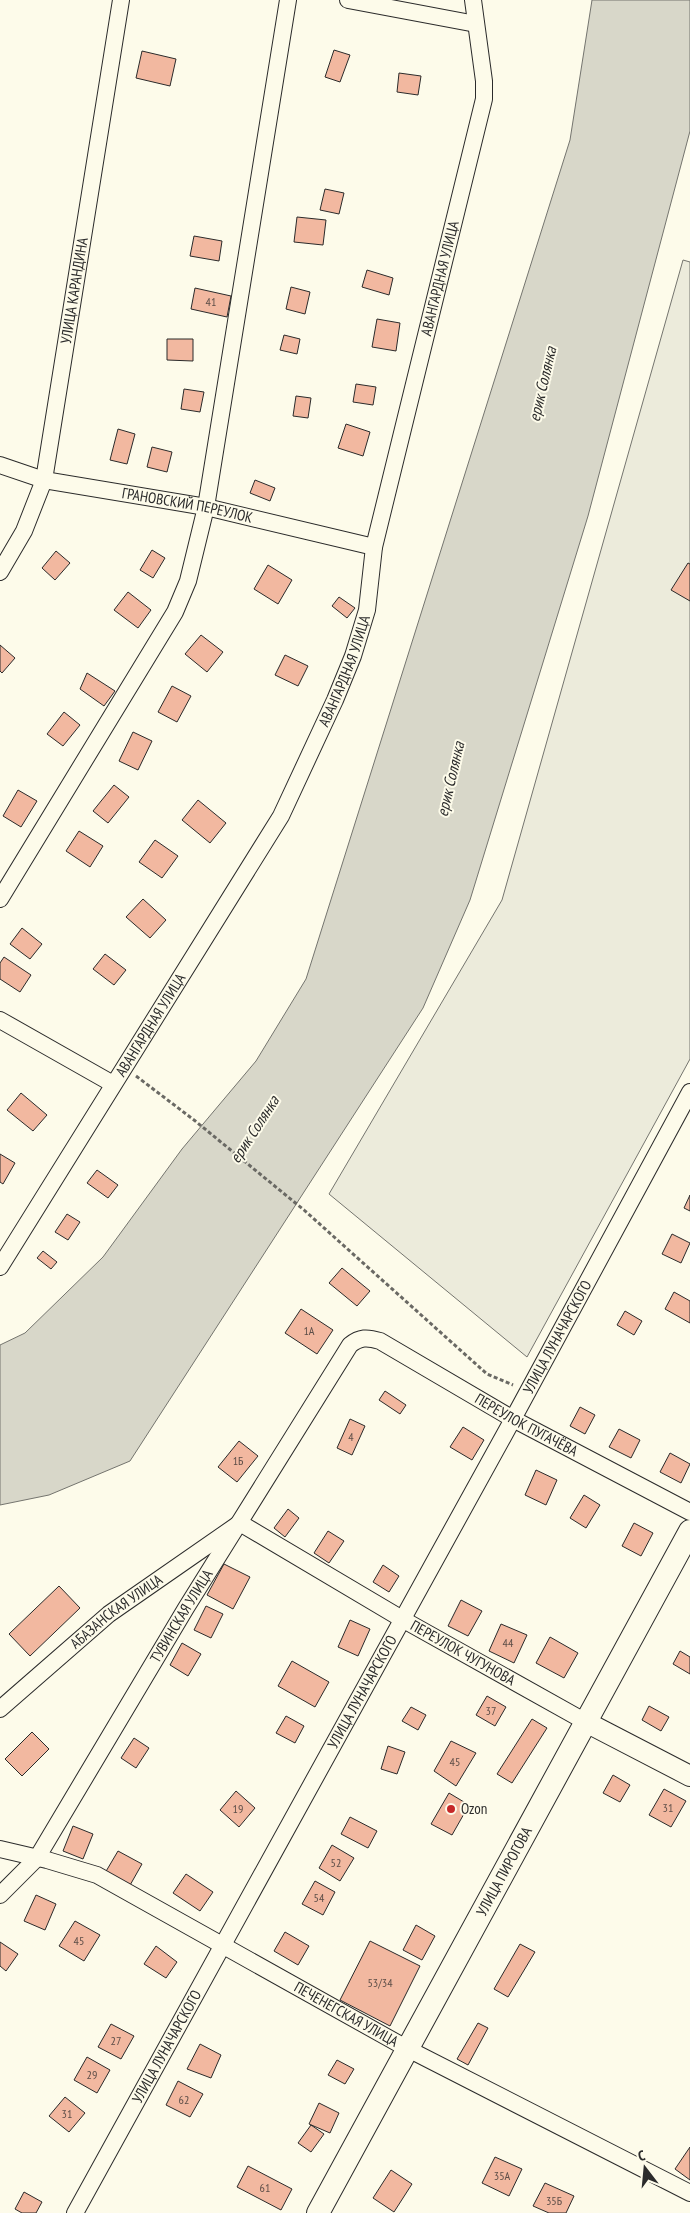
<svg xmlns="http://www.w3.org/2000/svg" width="690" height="2213" font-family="'PT Sans Narrow',sans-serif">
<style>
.green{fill:#ecebdb;stroke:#74746e}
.water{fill:#d8d7c9;stroke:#74746e}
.building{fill:#f2b8a0;stroke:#2b2b2b}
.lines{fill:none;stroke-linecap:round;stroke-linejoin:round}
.minor-casing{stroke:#2b2b2b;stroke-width:18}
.tertiary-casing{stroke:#2b2b2b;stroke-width:22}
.secondary-casing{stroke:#2b2b2b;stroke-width:24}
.path{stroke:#6a6964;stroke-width:3;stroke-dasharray:4 2.5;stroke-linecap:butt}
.minor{stroke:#fdfbea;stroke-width:16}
.tertiary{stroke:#fdfbea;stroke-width:20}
.secondary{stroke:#fdfbea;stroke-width:22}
.poi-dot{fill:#c62828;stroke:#fdfbea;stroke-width:2}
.labels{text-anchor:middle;stroke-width:4;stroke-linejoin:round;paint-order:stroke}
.number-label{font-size:12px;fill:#5d4e48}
.street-label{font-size:15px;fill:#2b2b2b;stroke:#fdfbea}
.poi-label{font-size:15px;fill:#2b2b2b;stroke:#fdfbea;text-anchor:start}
.water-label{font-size:16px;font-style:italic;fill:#2b2b2b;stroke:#fdfbea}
</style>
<rect width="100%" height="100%" fill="#fdfbea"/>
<path class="green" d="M683 260 690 262V1059L527 1357 329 1194 502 900Z"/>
<path class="water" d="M592 0H690V131L588 516 470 900 423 1008 130 1461 49 1495 0 1505V1345L25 1333 103 1257 182 1149 256 1061 306 979 570 140Z"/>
<path class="building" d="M334 50 350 55 340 82 325 77Z
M142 51 176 59 170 86 136 78Z
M399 73 421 76 418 95 397 92Z
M325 189 344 193 339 214 320 210Z
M297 217 326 220 323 245 294 242Z
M194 236 222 241 219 261 190 256Z
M367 270 393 278 389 295 362 287Z
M291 287 310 292 305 314 286 309Z
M195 288 231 296 227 317 191 309Z
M377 319 400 323 396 351 372 347Z
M284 335 300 339 297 354 280 350Z
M167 339H193V361L167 360Z
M356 384 376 387 373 405 353 402Z
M184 389 204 392 200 412 181 409Z
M296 396 311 398 308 418 293 416Z
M346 424 370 432 363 456 338 448Z
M118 429 135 434 127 464 110 460Z
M152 447 172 452 167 472 147 467Z
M255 480 275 488 270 501 250 493Z
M152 550 165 558 153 578 140 570Z
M56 551 70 563 55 580 42 568Z
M688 563 690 564V601L671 590Z
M268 565 292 580 278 604 254 589Z
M128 592 151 610 138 628 114 610Z
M339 597 355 608 347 618 332 606Z
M201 635 223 652 207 672 185 654Z
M0 645 15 658 2 673 0 671Z
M285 655 308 666 298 686 275 675Z
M87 673 115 691 104 706 80 689Z
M172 686 191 696 177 722 158 712Z
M64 712 80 725 63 746 47 734Z
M133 732 152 741 138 770 119 761Z
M114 785 129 797 108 823 93 811Z
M18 790 37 801 21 827 3 816Z
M198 800 226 823 210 843 182 820Z
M79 831 103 846 90 867 66 851Z
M155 840 178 856 162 878 139 862Z
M143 899 166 920 150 938 126 917Z
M22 928 42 944 30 959 10 944Z
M105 954 126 970 114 985 93 969Z
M4 957 31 975 20 992 0 979V963Z
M21 1093 47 1115 33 1131 7 1110Z
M0 1154 15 1163 3 1184 0 1182Z
M97 1170 118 1185 108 1198 87 1183Z
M690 1195V1211L684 1208Z
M67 1214 80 1222 68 1240 55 1232Z
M672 1234 690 1243 681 1263 662 1254Z
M43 1251 57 1262 51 1269 37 1258Z
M342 1268 370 1291 357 1306 329 1283Z
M674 1292 690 1301V1323L665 1309Z
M301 1309 333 1330 317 1354 285 1333Z
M625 1311 642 1321 634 1335 617 1325Z
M385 1391 406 1405 400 1414 379 1400Z
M580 1407 595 1415 585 1434 570 1426Z
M350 1419 365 1426 352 1455 337 1448Z
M463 1427 484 1440 472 1460 450 1447Z
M619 1429 640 1440 631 1458 609 1447Z
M239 1441 258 1456 237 1482 218 1467Z
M670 1453 690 1464 681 1483 660 1472Z
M536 1470 557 1480 546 1505 525 1495Z
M584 1495 600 1505 586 1528 570 1518Z
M288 1509 299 1518 285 1537 274 1528Z
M634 1523 653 1533 641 1556 622 1546Z
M328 1531 344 1541 329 1563 314 1553Z
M224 1564 250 1577 233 1609 207 1595Z
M383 1565 399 1576 389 1592 373 1582Z
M59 1586 80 1608 30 1656 9 1634Z
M461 1600 482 1611 468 1636 448 1626Z
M206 1606 223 1614 211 1638 194 1630Z
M350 1620 370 1629 358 1656 338 1647Z
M501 1624 527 1635 514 1663 489 1651Z
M550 1637 578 1653 564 1678 536 1663Z
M182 1643 201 1654 188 1676 170 1665Z
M680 1651 690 1657V1674L673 1664Z
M292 1661 329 1682 315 1707 278 1686Z
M487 1696 506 1707 495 1726 476 1715Z
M649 1706 669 1717 661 1731 642 1720Z
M411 1707 426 1715 418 1730 402 1721Z
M286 1716 304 1726 295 1743 276 1733Z
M532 1719 547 1728 512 1783 497 1774Z
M32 1732 49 1749 22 1776 5 1759Z
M134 1738 149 1748 136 1768 121 1758Z
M451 1741 476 1753 456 1786 434 1771Z
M388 1746 405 1752 397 1774 381 1769Z
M613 1775 630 1785 620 1802 603 1793Z
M664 1789 686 1801 671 1827 649 1815Z
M236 1791 255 1808 239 1827 220 1810Z
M449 1793 469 1805 452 1835 431 1824Z
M350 1817 377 1831 368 1848 341 1834Z
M73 1826 93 1834 83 1859 63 1851Z
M332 1845 354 1858 340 1881 319 1868Z
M118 1851 142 1864 129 1887 105 1873Z
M186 1874 213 1892 200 1911 173 1893Z
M315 1881 335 1892 323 1915 302 1904Z
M36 1895 56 1904 45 1930 24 1921Z
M75 1921 100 1935 84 1961 59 1946Z
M416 1925 435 1936 422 1960 403 1950Z
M285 1932 309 1946 298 1965 274 1951Z
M370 1941 420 1966 390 2026 340 2000Z
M0 1942 18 1954 6 1971 0 1966Z
M520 1944 535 1952 508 1997 494 1989Z
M156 1946 177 1962 166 1978 144 1964Z
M478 2023 488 2028 468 2065 457 2059Z
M111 2024 134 2036 121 2059 98 2047Z
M200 2044 221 2055 211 2078 187 2069Z
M87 2057 110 2070 97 2093 74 2080Z
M337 2060 354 2069 345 2084 328 2075Z
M178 2081 203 2094 190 2117 166 2105Z
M65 2097 85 2113 69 2132 49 2116Z
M319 2103 339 2113 330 2133 309 2124Z
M311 2125 324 2134 311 2152 298 2143Z
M690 2147V2180L675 2169Z
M495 2157 522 2169 509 2196 482 2183Z
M248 2166 292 2189 281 2210 237 2187Z
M391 2170 412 2184 394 2212 373 2198Z
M545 2183 574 2196 566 2213H549L533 2206Z
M24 2192 42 2202 36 2213H22L15 2209Z"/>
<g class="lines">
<g class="minor-casing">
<g id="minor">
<path d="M348 0 476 24"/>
<path id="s1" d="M0 465 44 480 206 507 374 547"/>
<path id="s2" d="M0 572 24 531 44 480 121 0"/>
<path d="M0 899 175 612 188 581 206 507 288 0"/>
<path d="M0 1020 113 1084"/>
<path id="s3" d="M0 1267 281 816 335 700 353 656 367 610 374 547 484 99V81L473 0"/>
<path id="s4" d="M0 1709 109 1614 240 1523 402 1619 586 1722"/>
<path id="s5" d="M0 1849 47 1860 97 1875 408 2049 690 2193"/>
<path id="s6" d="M0 1895 37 1858 186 1608 350 1345C360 1337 367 1337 380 1341L513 1419 690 1512"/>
<path id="s7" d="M75 2213 513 1419 690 1092"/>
</g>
</g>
<g class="tertiary-casing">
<path id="tertiary" d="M586 1722 690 1776"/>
</g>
<g class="secondary-casing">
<g id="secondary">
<path id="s8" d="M318 2213 690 1531"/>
</g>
</g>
<path class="path" d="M136 1076 194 1120 304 1210 487 1374 513 1385"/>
<use href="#minor" class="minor"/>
<use href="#tertiary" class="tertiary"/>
<use href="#secondary" class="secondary"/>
</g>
<circle class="poi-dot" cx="451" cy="1809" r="5"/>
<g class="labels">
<g class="number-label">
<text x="211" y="306">41</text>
<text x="309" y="1335">1А</text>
<text x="351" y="1441">4</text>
<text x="238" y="1465">1Б</text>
<text x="508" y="1647">44</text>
<text x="491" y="1715">37</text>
<text x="455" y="1766">45</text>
<text x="668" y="1812">31</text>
<text x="238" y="1813">19</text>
<text x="336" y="1867">52</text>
<text x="319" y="1902">54</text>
<text x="79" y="1945">45</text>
<text x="380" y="1987">53/34</text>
<text x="116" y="2045">27</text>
<text x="92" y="2079">29</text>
<text x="184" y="2104">62</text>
<text x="67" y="2118">31</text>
<text x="502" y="2180">35А</text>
<text x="265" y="2192">61</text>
<text x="554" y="2205">35Б</text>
</g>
<g class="street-label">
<text dy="5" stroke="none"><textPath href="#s3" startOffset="1095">АВАНГАРДНАЯ УЛИЦА</textPath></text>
<text dy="5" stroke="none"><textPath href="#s2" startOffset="294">УЛИЦА КАРАНДИНА</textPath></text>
<text dy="5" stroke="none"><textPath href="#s1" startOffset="192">ГРАНОВСКИЙ ПЕРЕУЛОК</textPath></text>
<text dy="5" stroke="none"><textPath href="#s3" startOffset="690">АВАНГАРДНАЯ УЛИЦА</textPath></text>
<text dy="5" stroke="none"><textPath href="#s3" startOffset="285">АВАНГАРДНАЯ УЛИЦА</textPath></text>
<text dy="5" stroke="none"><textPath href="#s7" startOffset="1000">УЛИЦА ЛУНАЧАРСКОГО</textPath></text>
<text dy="5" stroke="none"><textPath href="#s6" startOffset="854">ПЕРЕУЛОК ПУГАЧЁВА</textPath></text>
<text dy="5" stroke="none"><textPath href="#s4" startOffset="152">АБАЗАНСКАЯ УЛИЦА</textPath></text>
<text dy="5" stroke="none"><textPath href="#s6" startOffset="334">ТУВИНСКАЯ УЛИЦА</textPath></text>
<text dy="5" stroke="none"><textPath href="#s4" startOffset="562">ПЕРЕУЛОК ЧУГУНОВА</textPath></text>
<text dy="5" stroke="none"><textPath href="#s7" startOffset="595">УЛИЦА ЛУНАЧАРСКОГО</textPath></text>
<text dy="5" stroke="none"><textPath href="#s8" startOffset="389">УЛИЦА ПИРОГОВА</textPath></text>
<text dy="5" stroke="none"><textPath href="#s5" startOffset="386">ПЕЧЕНЕГСКАЯ УЛИЦА</textPath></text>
<text dy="5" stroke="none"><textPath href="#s7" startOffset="190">УЛИЦА ЛУНАЧАРСКОГО</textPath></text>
</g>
<g class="poi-label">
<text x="461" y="1814">Ozon</text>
</g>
<g class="water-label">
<text transform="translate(542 384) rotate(-77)" y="6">ерик Солянка</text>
<text transform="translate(450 779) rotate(-77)" y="6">ерик Солянка</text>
<text transform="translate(254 1129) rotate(-57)" y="6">ерик Солянка</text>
</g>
</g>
<g transform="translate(645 2168) rotate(344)" stroke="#fdfbea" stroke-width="4" paint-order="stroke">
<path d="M0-4L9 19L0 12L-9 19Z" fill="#2b2b2b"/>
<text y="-8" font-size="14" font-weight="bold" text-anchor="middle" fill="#2b2b2b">С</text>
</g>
</svg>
